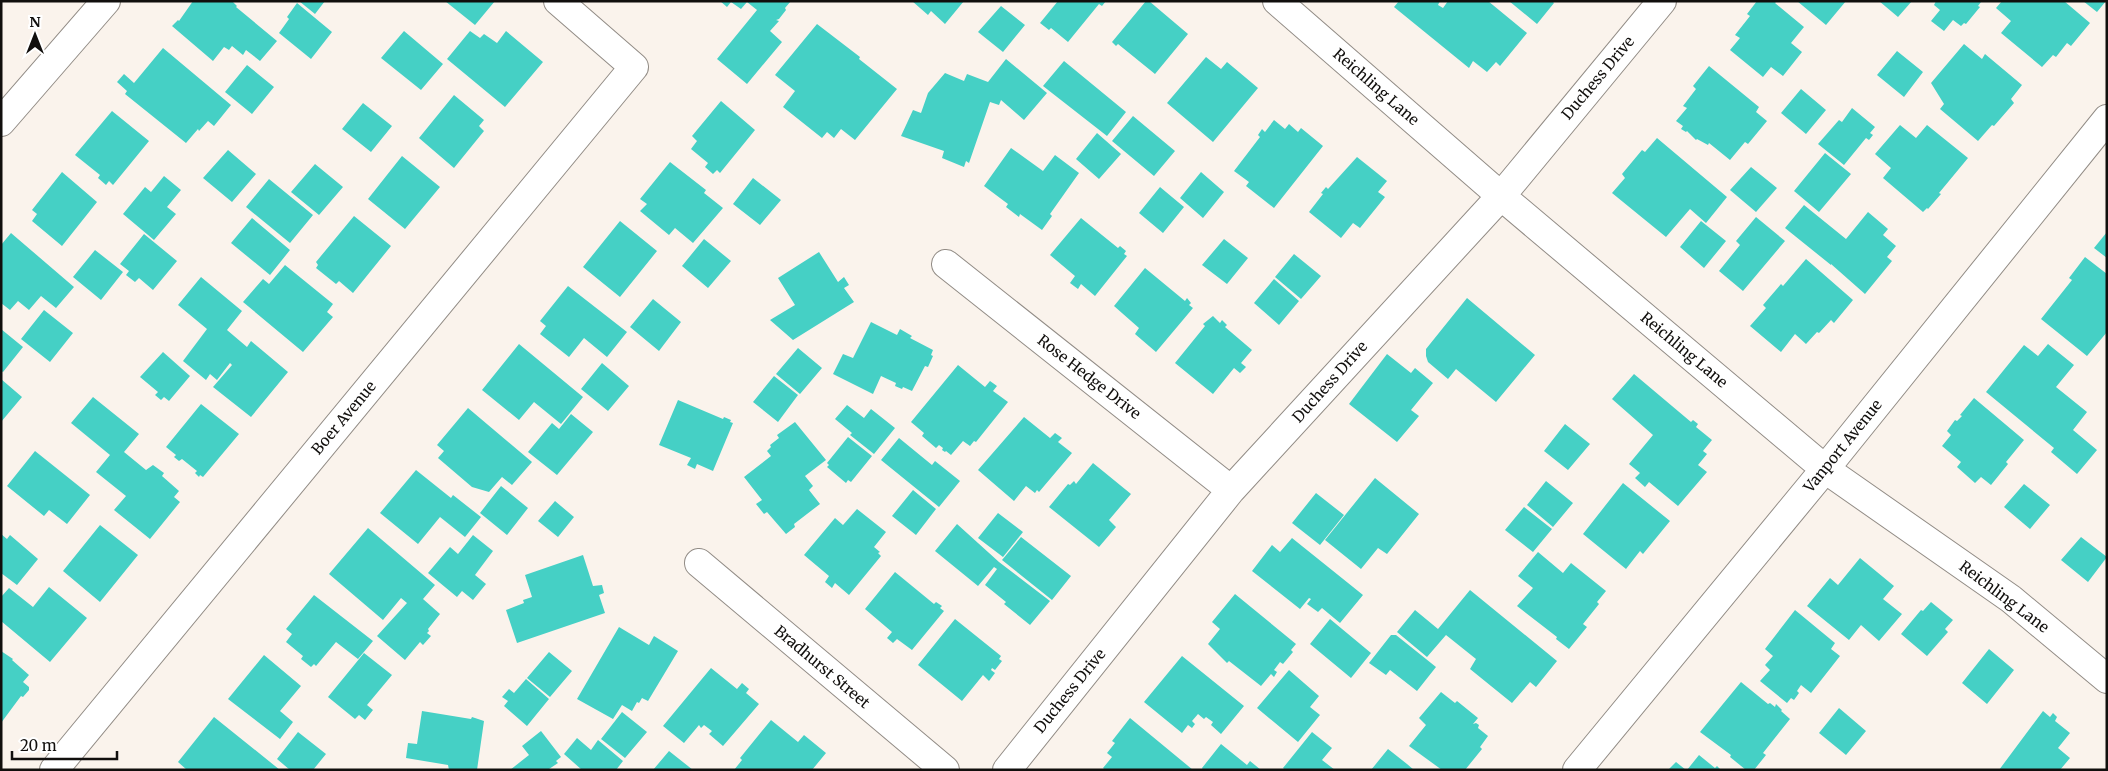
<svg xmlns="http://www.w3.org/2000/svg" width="2108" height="771" font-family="Merriweather,serif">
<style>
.building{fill:#45d0c5}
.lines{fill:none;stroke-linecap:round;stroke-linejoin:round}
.street-casing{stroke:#928c86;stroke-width:30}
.street{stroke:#fff;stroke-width:28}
.labels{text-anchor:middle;stroke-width:4;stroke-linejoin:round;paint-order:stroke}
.street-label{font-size:15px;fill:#110f0d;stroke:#fff}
</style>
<rect width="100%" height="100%" fill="#faf3ec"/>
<path class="building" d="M193 1H232L237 6 236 7 277 41 260 61 246 50 243 55 232 46 229 50 224 47 213 61 172 26 178 20 179 21Z
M299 1H325L315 14Z
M445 1H495L475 25Z
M720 1H791L785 8 786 10 779 19 776 20 779 21 770 31 782 42 747 84 717 59 757 10 747 2 741 9 731 2 727 7Z
M912 1H964L945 24 931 11 928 15Z
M1058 1H1106L1102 6 1099 4 1068 42 1051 28 1049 30 1040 23Z
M1146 1H1149L1188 34 1155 74 1118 44 1116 46 1112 42Z
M1399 1H1440L1438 5 1443 8 1448 1H1488L1527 33 1500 66 1496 62 1487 72 1473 61 1469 68 1394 7Z
M1509 1H1552L1554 3 1537 24Z
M1757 1H1777L1775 3 1804 27 1791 43 1802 52 1783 76 1771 67 1763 77 1730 50 1740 38 1735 35 1750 16 1747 14Z
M1797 1H1846L1826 25Z
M1879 1H1912L1898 17Z
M1936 1H1979L1981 2 1978 6 1980 7 1966 24 1964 23 1961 26 1953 20 1944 31 1931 21 1940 10 1934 5Z
M2002 1H2064L2090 23 2071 46 2067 43 2056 57 2053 55 2042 67 2001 33 2011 21 1996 8Z
M2083 1H2106L2097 12Z
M297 3 332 32 311 59 279 33 289 19 287 17Z
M1001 6 1025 25 1003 52 978 32Z
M817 24 860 57 859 59 897 89 855 140 841 129 834 138 827 132 822 138 783 107 795 91 775 75Z
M404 31 443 64 421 90 381 58Z
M470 31 480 38 484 34 497 43 506 31 543 62 505 107 447 59Z
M1964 44 1982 59 1985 54 2022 85 2011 99 2014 103 1994 126 1992 125 1978 141 1940 109 1944 104 1931 83Z
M163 48 231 105 214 126 208 121 199 131 198 129 186 143 125 94 127 91 117 82 124 74 134 83Z
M1897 51 1923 72 1904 97 1877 75Z
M1206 57 1221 69 1227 62 1258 88 1213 142 1167 103Z
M1006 59 1047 93 1024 120 1001 100 999 105 990 102 969 163 966 161 964 167 942 158 944 151 901 136 913 110 921 113 928 93 945 73 964 81 967 74 988 82Z
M1064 61 1126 112 1107 136 1043 86Z
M247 65 274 87 252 114 225 92Z
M1709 66 1759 107 1756 112 1767 121 1748 144 1745 142 1730 160 1709 143 1708 145 1697 139 1696 140 1687 131 1686 132 1681 129 1683 126 1676 121 1687 108 1683 106 1696 89 1693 86Z
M1801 89 1826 110 1806 134 1781 113Z
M454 95 484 120 479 126 484 131 454 168 419 138Z
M721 101 755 130 720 173 717 170 713 174 705 167 708 163 691 149 697 141 692 136Z
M363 103 392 126 371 152 342 129Z
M1852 108 1875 127 1870 133 1873 135 1869 140 1866 138 1844 165 1818 144 1839 120 1842 122Z
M112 111 149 141 113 185 109 181 106 185 98 178 100 175 75 155Z
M1133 116 1175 151 1154 176 1112 141Z
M1274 120 1285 129 1289 124 1298 132 1301 128 1323 146 1274 208 1246 186 1249 182 1234 171 1260 137 1258 135 1262 129 1265 132Z
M1900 125 1916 138 1927 125 1968 158 1939 193 1941 194 1928 209 1927 208 1923 212 1883 178 1891 168 1875 154Z
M1097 133 1121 154 1099 179 1076 159Z
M1657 138 1727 197 1706 223 1690 209 1666 237 1612 193 1625 178 1622 174 1642 150 1645 152Z
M1011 148 1043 171 1055 155 1079 173 1050 214 1052 216 1042 230 1020 214 1019 217 1006 207 1008 204 984 186Z
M228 150 256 174 232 202 203 178Z
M1825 153 1851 174 1819 212 1794 191Z
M402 156 440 187 405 229 368 199Z
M1357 157 1387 181 1378 192 1385 197 1360 228 1353 223 1341 238 1309 212 1323 194 1321 193 1326 187 1328 189Z
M670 162 706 190 704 193 723 208 693 243 675 228 669 235 640 211 647 204 640 199Z
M315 164 343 187 319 215 291 192Z
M1751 167 1777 188 1756 212 1730 190Z
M62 172 97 202 62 246 32 221 37 214 32 210Z
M1201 172 1224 192 1203 218 1180 198Z
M164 176 181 190 167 207 176 214 154 240 123 214 145 187 151 192Z
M753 178 781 200 760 225 733 204Z
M269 179 313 215 290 243 246 207Z
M1160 187 1184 207 1163 233 1139 213Z
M1804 205 1846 239 1868 212 1888 229 1883 235 1896 246 1887 257 1892 261 1865 294 1831 264V265L1785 228Z
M354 216 391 246 353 293 339 281 336 284 316 268 318 265 316 262Z
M1756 217 1785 241 1743 291 1719 271 1740 245 1736 241Z
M252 218 290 250 270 275 231 243Z
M1081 218 1118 248 1120 246 1126 251 1124 254 1127 256 1095 296 1081 284 1078 289 1070 283 1075 276 1050 255Z
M620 221 657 251 620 297 583 267Z
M1701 221 1726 241 1704 268 1680 247Z
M2107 232V258L2094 248Z
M11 233 74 287 56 308 41 296 29 310 18 301 10 310 1 303V245Z
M144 234 177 261 153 290 139 278 135 282 126 275 129 271 120 264Z
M704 239 731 261 708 288 682 266Z
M1224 239 1248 258 1227 284 1202 265Z
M95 250 123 272 101 300 73 277Z
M819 252 838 282 844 277 849 285 844 288 854 302 793 340 770 320 795 305 778 278Z
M1294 254 1321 276 1301 299 1275 277Z
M2085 257 2107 274V332L2087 356 2041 319 2072 280 2069 278Z
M1806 259 1853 300 1834 323 1831 320 1819 333 1817 332 1806 344 1795 334 1781 352 1750 326 1766 308 1763 305 1781 284 1783 286Z
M285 265 333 304 327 312 333 317 303 352 243 302 263 279 269 284Z
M1145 268 1185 301 1187 298 1191 303 1189 305 1193 308 1156 352 1135 334 1139 328 1114 306Z
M201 277 242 311 227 330 247 347 251 341 288 372 251 417 213 387 232 365 230 363 217 380 210 374 206 380 183 361 207 329 178 305Z
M1274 279 1299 301 1279 325 1254 303Z
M568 286 627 332 607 357 584 338 569 357 540 334 546 326 540 321Z
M1467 298 1535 355 1496 402 1456 369 1448 379 1428 362 1426 356V349Z
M653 299 681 322 659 351 630 327Z
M44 310 73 333 50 362 21 339Z
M1213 316 1220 323 1222 320 1227 325 1225 327 1252 350 1241 363 1246 367 1240 373 1234 368 1213 394 1175 363 1205 326 1203 324Z
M871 322 897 335 900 329 912 336 910 338 933 350 931 355 933 356 928 367 925 366 912 391 903 387 902 389 895 386 896 383 881 376 873 394 833 374 843 354 853 358Z
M1 329 23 347 3 372 1 371Z
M519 344 583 397 561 424 534 402 519 420 482 390Z
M2048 344 2074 365 2056 387 2087 412 2073 430 2097 450 2077 474 2051 452 2054 448 1986 392 2024 345 2038 356Z
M798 348 822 368 800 394 776 374Z
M163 352 190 376 169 401 164 397 161 400 155 395 158 392 140 377Z
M1387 354 1411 373 1415 368 1433 383 1411 410 1419 416 1397 442 1349 404Z
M602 363 629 386 608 411 581 389Z
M958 365 985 387 990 381 997 386 993 391 1008 402 976 442 974 441 970 446 963 441 951 455 946 451 945 452 942 450 943 448 939 445 936 448 922 436 924 433 911 422Z
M1634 374 1691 422 1693 420 1698 424 1696 427 1712 440 1703 451 1707 454 1698 465 1707 472 1678 506 1649 482 1645 487 1635 478 1640 473 1629 464 1653 435 1612 399Z
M774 376 798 395 778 422 753 402Z
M1 379 22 397 1 422Z
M93 397 139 434 124 452 146 470 153 465 164 473 162 476 179 491 174 497 180 502 150 539 114 510 126 496 96 472 110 455 71 423Z
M1974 398 2024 440 2006 462 2008 464 1991 485 1981 477 1975 483 1957 467 1961 462 1942 446 1951 435 1947 431 1955 420 1957 421 1962 416 1960 415Z
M678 400 723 419 724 417 731 420 730 422 733 423 713 471 697 464 695 469 687 465 691 458 659 445Z
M201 404 239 434 203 477 200 475 199 477 195 473 197 471 182 459 179 461 174 457 176 455 166 447Z
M847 405 864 418 871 409 895 428 874 454 850 435 852 433 835 419Z
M468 408 532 462 512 485 502 477 489 492 472 487 438 458 444 451 437 445Z
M571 414 593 432 557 475 528 452 552 423 559 429Z
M1024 417 1050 438 1055 433 1062 438 1058 442 1072 453 1039 492 1037 490 1035 493 1026 486 1014 501 978 470Z
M795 422 826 460 805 476 813 486 809 490 820 504 794 524 795 527 786 534 767 512 764 514 756 504 762 500 744 477 771 456 767 451 771 447 770 445 779 438 777 435Z
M1565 424 1590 444 1568 470 1544 451Z
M848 437 872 456 851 482 848 480 846 483 827 467 829 465 827 463Z
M899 438 932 465 935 461 960 481 939 507 881 460Z
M35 451 90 495 67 524 49 510 44 516 7 486Z
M1093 463 1131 494 1109 520 1116 527 1099 547 1049 507 1068 484 1070 485 1074 481 1076 484Z
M416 470 451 498 453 495 481 517 465 537 440 517 418 544 380 513Z
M1375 478 1419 514 1387 554 1378 548 1361 569 1325 540Z
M1546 481 1573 503 1553 527 1527 505Z
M1623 483 1670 521 1643 554 1640 551 1626 569 1583 534Z
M2024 484 2050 505 2030 529 2004 507Z
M501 486 528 508 507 535 480 513Z
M913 490 936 509 916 535 892 516Z
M1316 493 1344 515 1320 545 1292 523Z
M555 501 574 517 558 537 538 521Z
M1524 507 1552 529 1533 552 1505 530Z
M857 509 886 532 874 547 880 552 878 553 881 556 849 595 835 583 832 588 825 582 829 576 804 555 835 518 843 525Z
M998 513 1023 532 1003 557 978 538Z
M957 524 999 562 1050 601 1030 625 1004 604 1006 602 985 585 997 569 994 567 978 586 935 551Z
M100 525 138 555 100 602 63 571Z
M368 528 435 585 423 599 440 614 428 629 429 631 427 633 431 636 423 645 420 642 405 660 377 636 407 603 401 598 383 620 329 574Z
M1 534 7 539 10 535 38 559 17 585 1 573Z
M473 535 493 551 475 575 486 584 473 600 462 591 457 597 428 573 450 547 458 554Z
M1021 537 1071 576 1052 600 1002 560Z
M2081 537 2107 557 2088 582 2061 560Z
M1292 538 1363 595 1340 623 1322 608 1318 612 1307 604 1311 599 1309 598 1300 609 1252 571 1272 545 1280 552Z
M1538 552 1563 573 1571 563 1606 591 1597 602 1599 604 1583 624 1587 627 1569 649 1556 639 1557 637 1517 606 1533 588 1518 576Z
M583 555 593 586 602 585 604 593 599 595 605 613 517 643 506 610 524 603 523 600 532 597 525 575Z
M1860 558 1894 586 1883 599 1902 614 1879 641 1861 625 1849 640 1807 606 1830 578 1838 585Z
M895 572 934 604 936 602 942 606 940 608 944 611 912 650 897 639 893 643 887 638 892 632 865 609Z
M49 587 87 618 50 662 1 621V597L9 588 33 607Z
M1470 590 1557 661 1536 687 1530 682 1512 703 1470 669 1476 659 1446 635 1427 657 1397 632 1415 610 1438 629Z
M1235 594 1296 644 1291 650 1293 652 1283 664 1280 662 1274 670 1277 672 1274 677 1271 674 1261 686 1229 661 1227 663 1208 644 1220 629 1212 622Z
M314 595 373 641 358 659 336 642 316 666 314 664 311 667 301 659 303 656 286 642 292 634 286 629Z
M1931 602 1953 620 1945 629 1948 632 1927 656 1901 634 1921 610 1923 611Z
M1795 610 1835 643 1831 649 1840 656 1811 693 1801 685 1797 691 1799 693 1794 700 1791 698 1787 703 1760 681 1770 670 1765 665 1773 656 1765 649Z
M955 619 1001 656 999 659 1002 661 995 670 992 668 991 670 995 673 989 681 983 675 962 701 918 665Z
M1330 619 1371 653 1351 678 1310 644Z
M619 627 649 645 654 636 678 651 648 701 642 698 639 703 637 702 632 711 622 705 613 719 577 699Z
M1391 635H1396L1436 667 1417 691 1390 670 1386 675 1369 663Z
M1989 649 2014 670 1987 704 1962 683Z
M1 651 13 659 12 660 29 675 23 682 29 687V690L23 697 21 696 1 723Z
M549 652 572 671 550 697 527 678Z
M364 653 392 675 367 705 373 710 365 720 359 715 355 719 328 697Z
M264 655 301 686 280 711 293 722 280 739 228 699Z
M1182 656 1244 706 1221 734 1211 725 1213 722 1206 717 1204 719 1198 714 1192 721 1195 724 1192 728 1188 725 1182 733 1144 702Z
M711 668 737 689 742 683 749 689 746 693 759 704 723 746 709 734 712 731 704 725 701 728 699 725 684 743 663 726Z
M1289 670 1319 696 1310 707 1320 715 1298 742 1257 708Z
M526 679 549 699 527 726 504 706 508 701 502 697 509 689 514 693Z
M1741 682 1768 704 1770 703 1775 707 1776 704 1782 710 1781 711 1790 719 1763 753 1766 755 1754 770H1746L1730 757 1731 755 1700 732Z
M1441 692 1455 703 1457 701 1478 718 1473 724 1476 723 1479 725 1478 728 1488 736 1480 747 1482 749 1465 770H1442L1409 746 1426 725 1419 718Z
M1839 708 1866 731 1846 755 1819 733Z
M422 711 471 719 472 717 484 721 477 770H449L448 765 406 758 408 743 417 744Z
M2043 711 2050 717 2053 713 2057 717 2055 721 2070 733 2058 748 2070 758 2060 770H1999Z
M622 712 647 732 625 758 601 739Z
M214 717 280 770H187L178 762Z
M1130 718 1193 770H1105L1103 768 1112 757 1107 753 1115 743 1112 741Z
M771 720 798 742 804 735 826 753 812 770H734L742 760 740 758Z
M541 731 561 757 556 761 558 763 549 769 510 770 529 755 522 746Z
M298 732 326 754 313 770H290L277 759Z
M1312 732 1332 748 1322 760 1335 770H1285L1283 768Z
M577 738 591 750 598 740 623 761 616 770H582L564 754Z
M1221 744 1247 765 1250 761 1261 770H1203L1202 768Z
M1388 749 1407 764 1414 770H1371Z
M669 751 693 770H653Z
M1699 755 1715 768 1717 766 1721 770H1687Z
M1676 762 1686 770H1668Z"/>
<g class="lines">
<g class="street-casing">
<path id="street" d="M1277 1 1501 196 1825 469 2011 599 2107 679
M1 122 106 1
M946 264 1231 490
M699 563 945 770
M54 770 634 67 558 1
M1007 770 1231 490 1501 196 1662 1
M1577 770 1825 469 2107 119"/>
</g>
<use href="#street" class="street"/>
</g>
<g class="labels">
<g class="street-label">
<text transform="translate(1598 78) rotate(-50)" y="5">Duchess Drive</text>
<text transform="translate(1376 87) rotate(41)" y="5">Reichling Lane</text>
<text transform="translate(1684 350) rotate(40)" y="5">Reichling Lane</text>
<text transform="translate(1089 377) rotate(38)" y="5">Rose Hedge Drive</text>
<text transform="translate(1330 382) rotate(-48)" y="5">Duchess Drive</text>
<text transform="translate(344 418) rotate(-50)" y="5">Boer Avenue</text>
<text transform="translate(1843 446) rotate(-51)" y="5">Vanport Avenue</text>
<text transform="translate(2004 597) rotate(37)" y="5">Reichling Lane</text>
<text transform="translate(822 667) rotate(40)" y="5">Bradhurst Street</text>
<text transform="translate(1070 691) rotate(-51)" y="5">Duchess Drive</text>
</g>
</g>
<rect width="2108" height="771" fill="none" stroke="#110f0d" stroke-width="5"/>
<g transform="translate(35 35)" stroke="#ffffff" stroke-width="4" paint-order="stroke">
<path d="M0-4L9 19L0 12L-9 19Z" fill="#110f0d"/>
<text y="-8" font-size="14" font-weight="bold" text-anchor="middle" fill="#110f0d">N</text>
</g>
<path d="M12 751v8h105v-8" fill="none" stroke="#110f0d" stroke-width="2.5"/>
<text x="20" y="751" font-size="15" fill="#110f0d" stroke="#ffffff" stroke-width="4" paint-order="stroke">20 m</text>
</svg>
